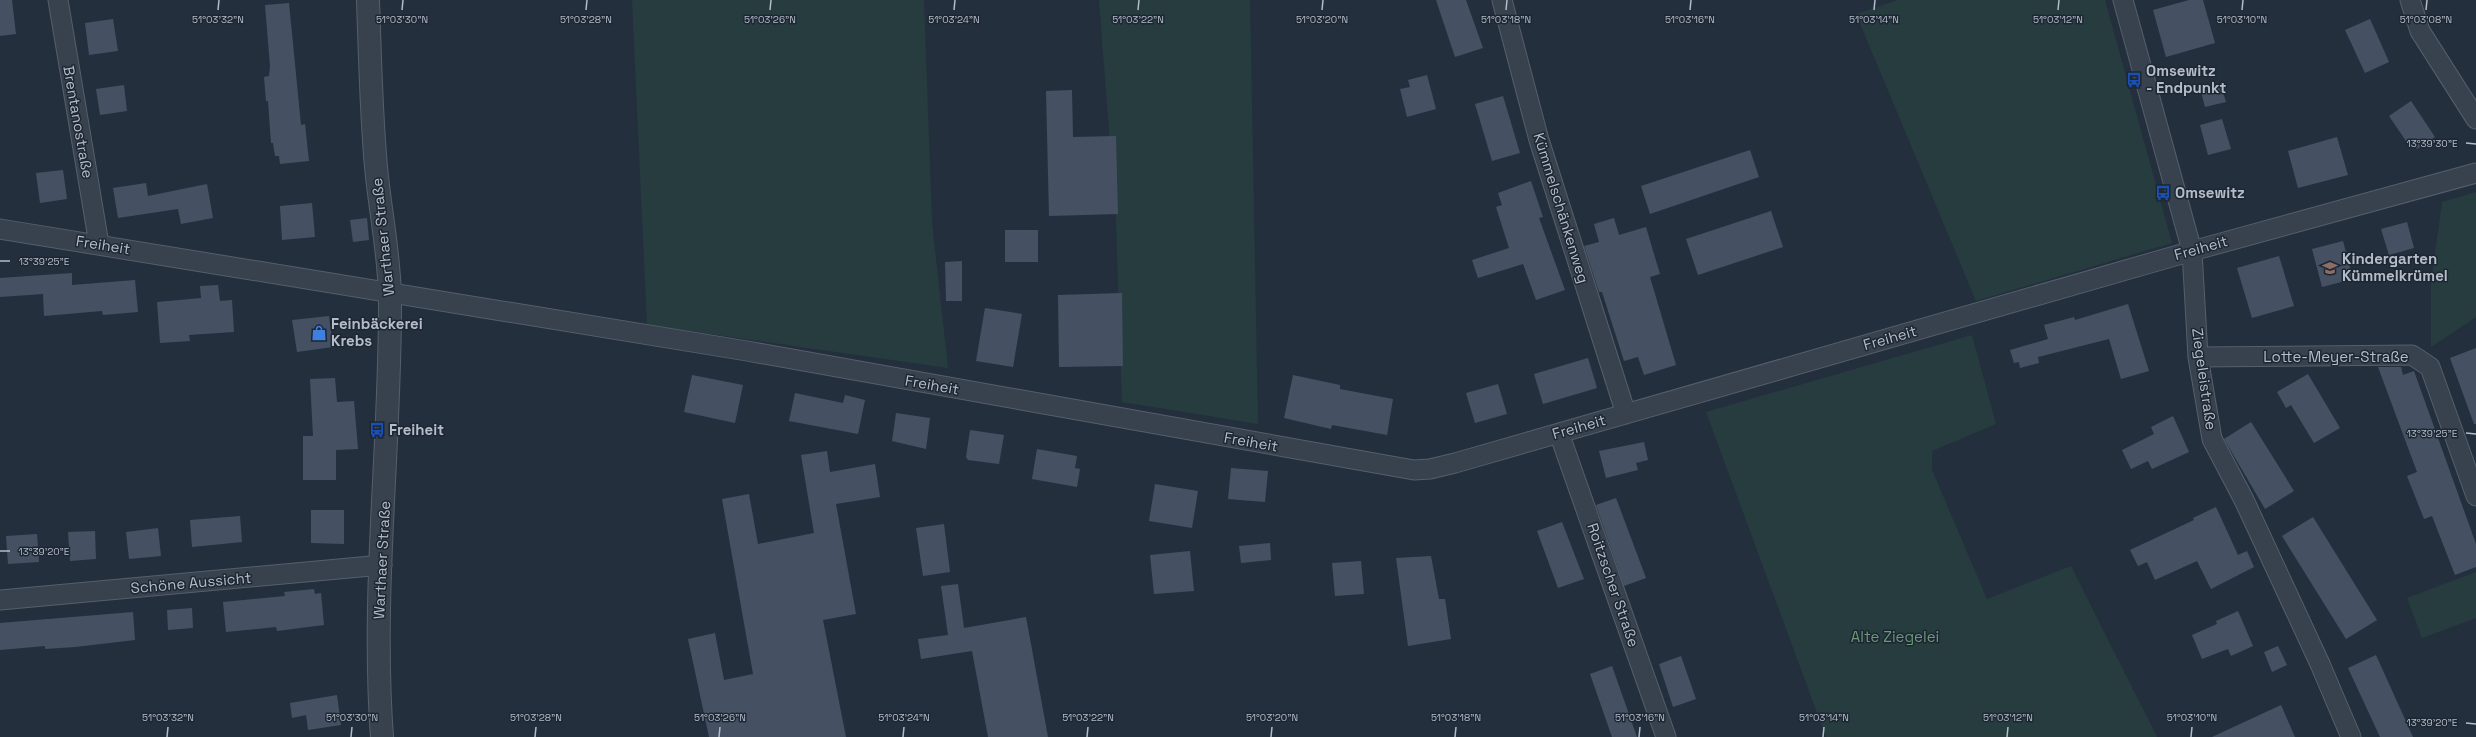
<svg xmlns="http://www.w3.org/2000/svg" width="2476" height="737" font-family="'Space Grotesk',sans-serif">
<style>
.green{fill:#263c3f}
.building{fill:#455162}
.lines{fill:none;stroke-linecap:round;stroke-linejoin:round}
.minor-casing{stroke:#565f6c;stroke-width:21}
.tertiary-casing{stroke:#565f6c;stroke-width:24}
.minor{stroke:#38414e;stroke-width:19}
.tertiary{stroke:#38414e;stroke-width:22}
.ticks{fill:none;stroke:#b4bcc9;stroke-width:1.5}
.labels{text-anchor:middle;stroke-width:3;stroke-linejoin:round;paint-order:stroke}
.poi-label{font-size:15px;font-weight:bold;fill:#b4bcc9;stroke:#1d2633;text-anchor:start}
.street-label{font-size:15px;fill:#b4bcc9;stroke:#1d2633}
.park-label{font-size:15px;fill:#6b9a76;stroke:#1d2633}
.ticks-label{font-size:10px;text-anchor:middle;fill:#b4bcc9;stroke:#1d2633;stroke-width:3;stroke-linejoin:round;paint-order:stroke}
</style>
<rect width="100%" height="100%" fill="#242f3e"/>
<path class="green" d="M632 0H924L932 222 948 368 647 325Z
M1099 0H1250L1258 424 1122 402 1116 222Z
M1898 0H2105L2172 243 1976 301 1856 14Z
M2476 192V317L2431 347V284L2442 202Z
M1972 335 1996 424 1932 451V470L1987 599 2071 566 2157 737H1826L1706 412Z
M2476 572V618L2422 638 2407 598Z"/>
<path class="building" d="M0 0H12L16 34 0 36Z
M1436 0H1466L1483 48 1455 57Z
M2189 0H2203L2215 43 2166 57 2153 10Z
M289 3 301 125 305 124 309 161 280 164 279 156H275L273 143H271L268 101H266L264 77 269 76 270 66 265 5Z
M113 19 118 51 89 55 85 23Z
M2370 19 2389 62 2365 73 2345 30Z
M1427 75 1436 109 1407 117 1400 89 1410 87 1408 80Z
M124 85 127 111 100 115 96 89Z
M2221 86 2226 102 2205 107 2201 92Z
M1072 90 1073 137 1116 136 1118 214 1049 216 1046 91Z
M1503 96 1520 153 1492 161 1475 104Z
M2411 101 2435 137 2417 149 2411 141 2408 144 2389 116Z
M2222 119 2231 149 2208 155 2200 125Z
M2337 137 2348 175 2298 188 2288 151Z
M1750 150 1759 177 1650 214 1641 186Z
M63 170 67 199 40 203 36 173Z
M1531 181 1543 217 1539 218 1565 290 1536 300 1523 264 1478 278 1472 260 1509 248 1496 207 1502 205 1498 193Z
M146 183 148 196 207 184 213 218 181 224 178 209 118 218 113 188Z
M312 203 315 237 282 240 280 206Z
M1771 211 1783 247 1698 275 1686 239Z
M367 218 369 240 353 242 350 220Z
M1614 218 1619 235 1646 227 1660 274 1650 277 1676 365 1644 375 1638 357 1624 361 1602 292H1599L1584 246 1599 242 1594 224Z
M2407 222 2414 248 2389 255 2381 229Z
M1005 230H1038V262H1005Z
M2343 241 2353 279 2322 287 2312 249Z
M2279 256 2294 306 2252 318 2237 268Z
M962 261V301H946L945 262Z
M72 273V285L135 280 138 312 103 315 102 311 44 316 43 294 0 297V278Z
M218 285 220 301 232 300 234 332 189 335 190 341 160 343 157 302 201 298 200 286Z
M1122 293 1123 366 1059 367 1058 295Z
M2128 304 2149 371 2121 379 2109 339 2038 357 2039 363 2020 368 2019 362 2014 363 2010 350 2048 339 2044 325 2074 317 2075 320Z
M985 308 1022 314 1013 367 976 361Z
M329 316 333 347 297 352 292 320Z
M2476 348V424H2474L2450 358Z
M1588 358 1597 388 1543 404 1534 374Z
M2378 367H2401L2403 375 2414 371 2476 544V567L2455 575 2432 516 2424 519 2407 476 2417 472Z
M2308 374 2340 428 2314 443 2291 405 2286 408 2277 392Z
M692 375 743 385 735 423 684 412Z
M1293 375 1340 385V389L1393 399 1387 435 1332 425 1331 429 1284 418Z
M335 378 337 402 354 401 358 449 336 450V480H303V436H313L310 379Z
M1498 384 1507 414 1475 423 1466 393Z
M795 393 843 403 845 395 865 400 858 434 789 421Z
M896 413 930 418 926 449 892 441Z
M2173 416 2189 452 2152 469 2148 461 2131 469 2122 450 2154 434 2151 427Z
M2251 422 2294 491 2265 509 2224 439Z
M970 430 1004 435 999 464 968 460 966 457Z
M1644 442 1648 460 1636 463 1638 470 1606 478 1599 451Z
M1037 449 1077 456 1075 468 1080 469 1077 487 1032 479Z
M827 451 830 472 875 464 880 497 836 504 856 614 823 620 846 737H709L688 639 715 633 724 680 753 674 722 499 749 494 758 544 814 533 801 455Z
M1231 468 1268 471 1265 502 1228 499Z
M1155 484 1198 491 1192 528 1149 521Z
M1616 498 1646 578 1624 586 1596 505Z
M2216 507 2238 555 2247 551 2254 567 2211 589 2197 561 2155 580 2147 562 2138 566 2130 550 2194 520 2193 518Z
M311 510H344V544L311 543Z
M240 516 242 542 192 547 190 520Z
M2313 517 2377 620 2346 639 2282 536Z
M1562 522 1584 579 1558 588 1537 531Z
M944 524 950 572 923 576 916 528Z
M158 528 161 556 129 559 126 532Z
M95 531 96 559 70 561 68 532Z
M37 534 39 562 8 564 6 536Z
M1270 543 1271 560 1241 563 1239 546Z
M1190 551 1194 591 1154 594 1150 555Z
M1431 556 1439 599H1445L1451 639 1408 646 1396 558Z
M1361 561 1364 594 1335 596 1332 563Z
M958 584 964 628 1026 617 1048 737H988L972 651 921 659 918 639 948 635 941 586Z
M314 589 315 594 321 593 324 625 277 631 276 627 226 632 223 602 285 596 284 592Z
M192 608 193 628 168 630 167 610Z
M2238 611 2253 646 2231 656 2228 649 2202 659 2192 635 2217 624 2216 621Z
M133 612 135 640 75 647 45 649V646L0 650V623Z
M2278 646 2287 665 2272 672 2264 652Z
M2376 655 2385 675 2413 737H2380L2348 668Z
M1681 656 1696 699 1673 707 1659 664Z
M1612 666 1637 737H1612L1590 674Z
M337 695 341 725 308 730 306 715 292 718 290 703Z
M2281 705 2295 737H2212Z"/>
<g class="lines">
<g class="minor-casing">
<path id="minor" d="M58 0 99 244
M1502 0 1539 140 1626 414
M2123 0 2192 251 2198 357 2212 439 2244 500 2320 664 2351 737
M2410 0 2420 31 2476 119
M0 229 747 351 1414 470 1430 469 1455 463 2192 251 2476 173
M2198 357 2412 355 2430 367 2476 496
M1559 433 1666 737
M0 600 382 565"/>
</g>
<g class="tertiary-casing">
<path id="tertiary" d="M368 0C370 56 371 111 376 167 380 210 389 252 390 296 391 443 371 590 382 737"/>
</g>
<use href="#minor" class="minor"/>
<use href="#tertiary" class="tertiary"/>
</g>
<path class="ticks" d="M218 10 219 0M402 10 403 0M586 10 587 0M770 10 771 0M954 10 955 0M1138 10 1139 0M1322 10 1323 0M1506 10 1507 0M1690 10 1691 0M1874 10 1875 0M2058 10 2059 0M2242 10 2243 0M2426 10 2427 0M2466 143 2476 144M0 261H10M2466 433 2476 434M0 551H10M2466 723 2476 724M167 737 168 727M351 737 352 727M535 737 536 727M719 737 720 727M903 737 904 727M1087 737 1088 727M1271 737 1272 727M1455 737 1456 727M1639 737 1640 727M1823 737 1824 727M2007 737 2008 727M2191 737 2192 727"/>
<defs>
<g id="bus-bare" transform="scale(1.2)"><path d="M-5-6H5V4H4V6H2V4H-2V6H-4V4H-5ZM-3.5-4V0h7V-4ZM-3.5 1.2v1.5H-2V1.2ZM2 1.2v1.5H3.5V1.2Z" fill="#1a4fb4" stroke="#1d2633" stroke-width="2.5" paint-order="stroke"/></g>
<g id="school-bare" transform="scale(1.2)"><path d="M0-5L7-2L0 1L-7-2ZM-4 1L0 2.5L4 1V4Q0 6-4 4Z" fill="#8d6e63" stroke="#1d2633" stroke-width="2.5" paint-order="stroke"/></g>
<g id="shop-bare" transform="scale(1.2)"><path d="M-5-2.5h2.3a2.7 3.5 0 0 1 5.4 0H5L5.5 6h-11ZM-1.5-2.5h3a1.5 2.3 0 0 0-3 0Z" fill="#3f7fe0" stroke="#1d2633" stroke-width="2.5" paint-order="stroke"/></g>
</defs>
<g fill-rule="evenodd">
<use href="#bus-bare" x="2134" y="80"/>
<use href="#bus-bare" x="2163" y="193"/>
<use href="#school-bare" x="2330" y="268"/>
<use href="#shop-bare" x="319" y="333"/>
<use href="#bus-bare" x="377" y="430"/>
</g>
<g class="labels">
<g class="poi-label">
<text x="2146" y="76">Omsewitz<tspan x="2146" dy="17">- Endpunkt</tspan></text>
<text x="2175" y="198">Omsewitz</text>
<text x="2342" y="264">Kindergarten<tspan x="2342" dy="17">Kümmelkrümel</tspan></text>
<text x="331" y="329">Feinbäckerei<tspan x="331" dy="17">Krebs</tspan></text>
<text x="389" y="435">Freiheit</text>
</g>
<g class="street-label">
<text transform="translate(78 122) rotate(80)" y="5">Brentanostraße</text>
<text transform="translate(1561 208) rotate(73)" y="5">Kümmelschänkenweg</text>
<text transform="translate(383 237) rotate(-96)" y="5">Warthaer Straße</text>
<text transform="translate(103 245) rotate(9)" y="5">Freiheit</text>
<text transform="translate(2201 248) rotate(-16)" y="5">Freiheit</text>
<text transform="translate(1890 338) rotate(-16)" y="5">Freiheit</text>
<text x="2336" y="362">Lotte-Meyer-Straße</text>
<text transform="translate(2204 379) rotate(82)" y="5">Ziegeleistraße</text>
<text transform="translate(932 385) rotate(10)" y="5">Freiheit</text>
<text transform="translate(1579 427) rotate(-16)" y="5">Freiheit</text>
<text transform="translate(1251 442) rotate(10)" y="5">Freiheit</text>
<text transform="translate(382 560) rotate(-87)" y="5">Warthaer Straße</text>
<text transform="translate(191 583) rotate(-5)" y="5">Schöne Aussicht</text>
<text transform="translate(1613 585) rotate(71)" y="5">Roitzscher Straße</text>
</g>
<g class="park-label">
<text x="1895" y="642">Alte Ziegelei</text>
</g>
</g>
<g class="ticks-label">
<text x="218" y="23">51°03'32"N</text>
<text x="402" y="23">51°03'30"N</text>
<text x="1138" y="23">51°03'22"N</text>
<text x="1322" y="23">51°03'20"N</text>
<text x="1506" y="23">51°03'18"N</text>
<text x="1690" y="23">51°03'16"N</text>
<text x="1874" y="23">51°03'14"N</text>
<text x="2058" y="23">51°03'12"N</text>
<text x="2242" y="23">51°03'10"N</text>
<text x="2426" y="23">51°03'08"N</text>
<text x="586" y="23">51°03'28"N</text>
<text x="770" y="23">51°03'26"N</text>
<text x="954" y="23">51°03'24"N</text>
<text x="2432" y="147">13°39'30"E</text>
<text x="44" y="265">13°39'25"E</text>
<text x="2432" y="437">13°39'25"E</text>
<text x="44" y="555">13°39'20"E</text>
<text x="168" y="721">51°03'32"N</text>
<text x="352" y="721">51°03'30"N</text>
<text x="536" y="721">51°03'28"N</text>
<text x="720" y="721">51°03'26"N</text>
<text x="904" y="721">51°03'24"N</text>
<text x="1088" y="721">51°03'22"N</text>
<text x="1272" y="721">51°03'20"N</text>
<text x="1456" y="721">51°03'18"N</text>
<text x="1640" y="721">51°03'16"N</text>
<text x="1824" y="721">51°03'14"N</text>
<text x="2008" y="721">51°03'12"N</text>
<text x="2192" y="721">51°03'10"N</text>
<text x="2432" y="726">13°39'20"E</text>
</g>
</svg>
